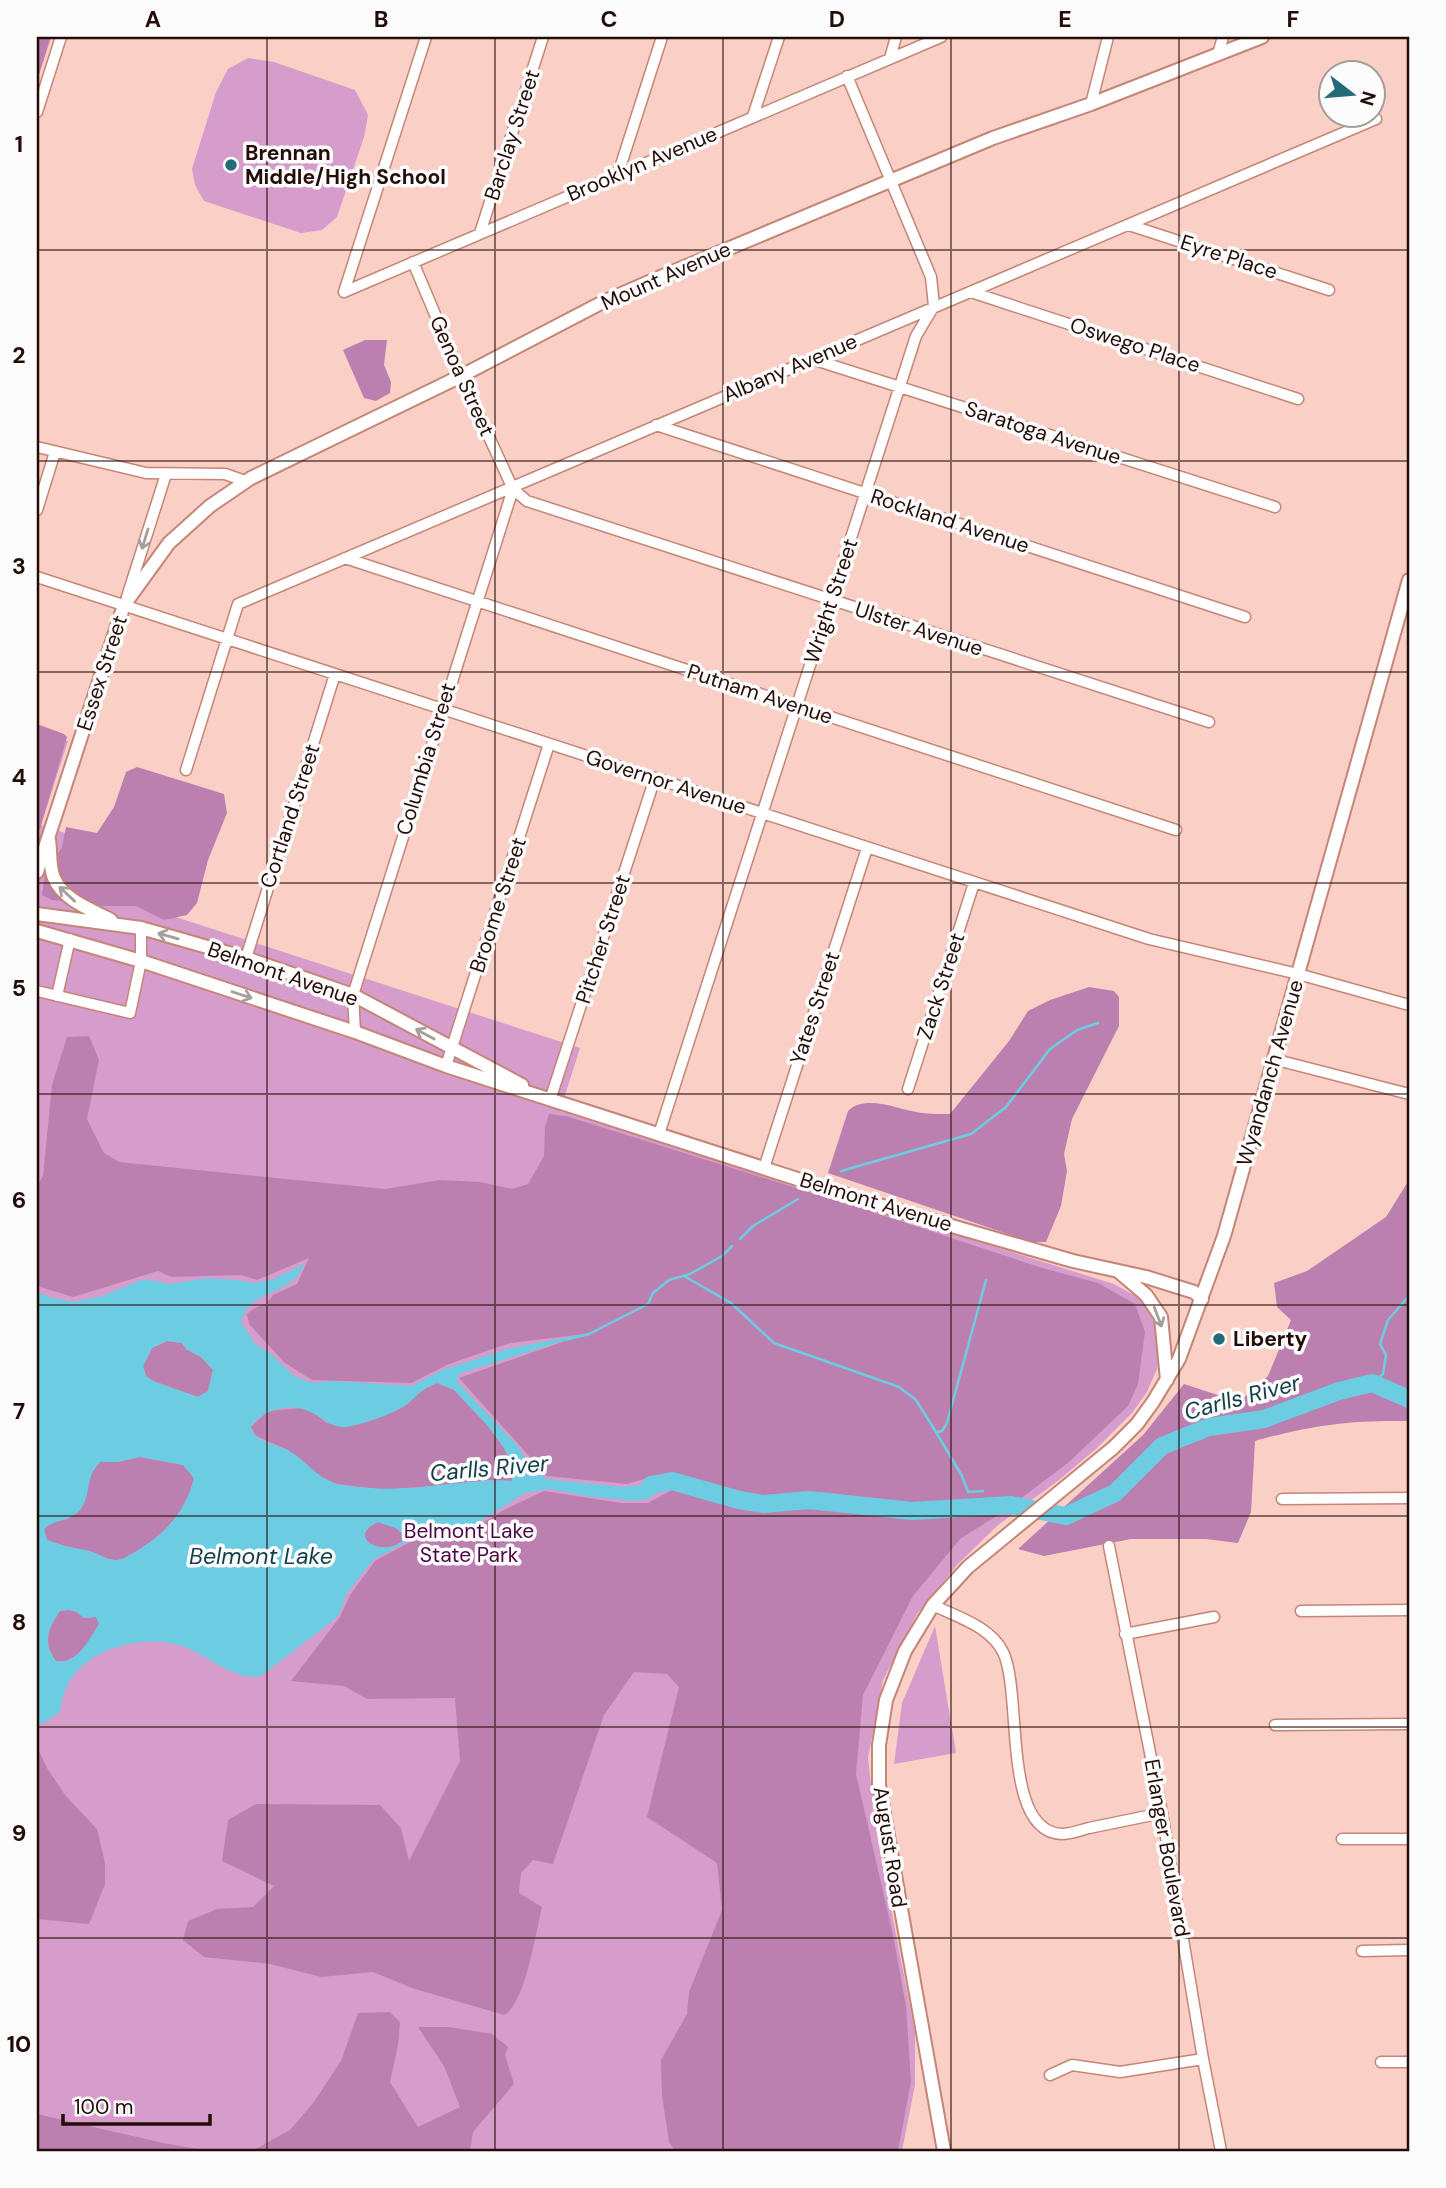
<svg xmlns="http://www.w3.org/2000/svg" width="1446" height="2188" font-family="'DM Sans',sans-serif">
<style>
.green{fill:#d69ccb}
.forest{fill:#bb80b0}
.water{fill:#6ccde2;fill-rule:evenodd}
.lines{fill:none;stroke-linecap:round;stroke-linejoin:round}
.stream{stroke:#6ccde2;stroke-width:2.5}
.river{stroke:#6ccde2;stroke-width:18}
.minor-casing{stroke:#c58577;stroke-width:13}
.tertiary-casing{stroke:#c58577;stroke-width:16}
.minor{stroke:#fff;stroke-width:10}
.tertiary{stroke:#fff;stroke-width:12}
.oneway{stroke:#a79e9c}
.grid{fill:none;stroke:#240d08;stroke-width:2;stroke-opacity:0.55}
.poi-dot{fill:#246b79;stroke:#fcfcfc;stroke-width:2.5}
.labels{text-anchor:middle;stroke-width:7;stroke-linejoin:round;paint-order:stroke}
.street-label{font-size:21px;fill:#240d08;stroke:#fcfcfc}
.poi-label{font-size:21px;font-weight:bold;fill:#240d08;stroke:#fcfcfc;text-anchor:start}
.park-label{font-size:21px;fill:#4e0446;stroke:#fcfcfc}
.water-label{font-size:23px;font-style:italic;fill:#113e47;stroke:#fcfcfc}
.neatline{fill:none;stroke:#240d08;stroke-width:2.5}
.grid-label{font-size:23px;text-anchor:middle;font-weight:bold;fill:#240d08}
</style>
<rect width="100%" height="100%" fill="#fad0c6"/>
<path class="green" d="M248 58 274 62 355 90 368 115 364 137 337 217 322 230 301 233 204 201 195 185 192 169 216 92 228 69Z
M37 730 68 741 41 825 167 867 154 910 580 1048 560 1111 1114 1284 1141 1299 1156 1321 1161 1349 1157 1369 1147 1392 1132 1413 1097 1448 1059 1480 998 1525 957 1565 917 1614 883 1680 868 1758 877 1836 915 2033V2085L902 2151H37Z
M935 1626 956 1753 894 1764 902 1703Z"/>
<path class="forest" d="M37 37H51L37 81Z
M365 340H387L384 365 391 382 390 393 376 401 364 398 343 350Z
M37 724 64 734 67 737 40 829 37 832Z
M137 767 224 794 227 813 208 860 197 903 187 915 164 920 136 906H103L52 900 42 895 45 874 62 847 66 827 97 833 114 807 126 772Z
M1089 987 1114 991 1119 997V1026L1072 1119 1064 1154 1067 1171 1061 1206 1046 1242H1031L828 1173 848 1111C866 1093 901 1111 922 1113 931 1114 941 1114 950 1114L1009 1041 1028 1011 1050 1000Z
M89 1036 99 1060 87 1119 104 1153 119 1162 385 1189 440 1180 480 1182 512 1189 528 1184 544 1156 545 1127 549 1114 566 1116 876 1213 1039 1267 1098 1283 1135 1304 1145 1332 1138 1384 1128 1406 1069 1462 1003 1512 960 1539 913 1596 863 1695 856 1774 893 1935 906 2006 911 2081 898 2151H675L669 2142 662 2095 661 2060 687 2014 689 1992 722 1910 717 1863 647 1817 679 1687 667 1674 634 1672 604 1715 553 1864 533 1860 521 1873 519 1893 542 1907C536 1931 525 2005 504 2015L412 1988 373 1972 321 1977 270 1964 204 1957 183 1940 188 1921 217 1909 253 1907 274 1886 222 1861 228 1820 256 1804 380 1805 401 1828 409 1861 460 1761 455 1698 367 1699 344 1686 291 1681 340 1617 350 1595 375 1561 410 1542 466 1533 504 1510 544 1491 621 1503H648L679 1486 680 1474 658 1475 627 1484 547 1476 459 1378 585 1334 510 1343 449 1364 411 1383 312 1380 285 1363 249 1324 247 1314 253 1309 266 1304 273 1295 297 1284 309 1258 257 1280 241 1275 171 1277 158 1271 73 1297 37 1286V1186L43 1176 52 1085 67 1037Z
M1409 1180V1421C1350 1420 1311 1425 1255 1441L1251 1512 1238 1543 1206 1539H1131L1044 1556 1018 1549 1143 1435 1184 1384 1239 1402 1268 1376 1291 1320 1277 1307 1274 1283 1307 1271 1386 1217Z
M167 1341 182 1343 186 1349 201 1357 213 1370 208 1391 198 1397 153 1381 146 1376 143 1366 152 1348Z
M437 1383 454 1390 488 1426 504 1448 514 1468 512 1481 488 1480 472 1483 383 1490 337 1484 321 1477 288 1450 256 1436 251 1427 268 1411 302 1408 317 1415 327 1423 346 1427 403 1407 421 1389Z
M140 1457 183 1465 194 1478C186 1512 164 1535 135 1552 129 1555 122 1561 115 1560 107 1560 97 1553 89 1551 74 1548 62 1546 47 1540L44 1529 52 1522 68 1519C76 1504 90 1472 100 1462H117Z
M378 1522 396 1528 406 1537C389 1561 342 1538 378 1522Z
M69 1610 77 1612 84 1618 96 1617 100 1624C89 1640 77 1665 56 1661 42 1643 48 1628 60 1611Z
M37 1747 47 1768 65 1795 97 1829 105 1863V1884L89 1924 37 1919Z
M390 2012 400 2022 398 2045 390 2082 418 2127 460 2107 444 2066 418 2027H449L492 2034 508 2047 505 2055 514 2084 473 2132 470 2151H252L290 2130 314 2102 341 2061 358 2013Z
M37 2114 163 2143 209 2151H224H37Z"/>
<path class="water" d="M306 1263C302 1269 298 1277 292 1281 272 1297 249 1294 241 1322L255 1344 270 1353 294 1376 312 1383 332 1381 412 1386 442 1370 511 1348 585 1334 459 1374 457 1382 517 1445 529 1464 546 1479 622 1487 635 1486 672 1477 670 1486 647 1499 634 1501 586 1496 550 1489 525 1493 471 1527 451 1534 409 1541 374 1559 347 1593 340 1613 335 1619 261 1676C238 1683 204 1653 182 1646 142 1633 81 1649 65 1691 62 1697 61 1705 60 1712L37 1727V1292L52 1298 74 1302 102 1296 144 1279 171 1284 206 1278 238 1280 254 1283 274 1279ZM167 1341 182 1343 186 1349 201 1357 213 1370 208 1391 198 1397 153 1381 146 1376 143 1366 152 1348ZM438 1383 454 1390 488 1426 504 1448 514 1468 512 1481C462 1478 412 1494 361 1487 352 1486 342 1486 334 1483 317 1477 306 1461 291 1452 278 1444 255 1443 251 1427 260 1411 286 1404 303 1409 319 1413 330 1429 347 1427 360 1425 392 1414 403 1407 418 1397 418 1390 438 1383ZM140 1457 183 1465 194 1478C186 1512 164 1535 135 1552 129 1555 122 1561 115 1560 107 1560 97 1553 89 1551 74 1548 62 1546 47 1540L44 1529C54 1519 68 1522 78 1512 92 1499 84 1477 100 1462H117ZM378 1522 396 1528 406 1537C389 1561 342 1538 378 1522ZM69 1610 77 1612 84 1618 96 1617 99 1624C89 1640 77 1665 56 1661 42 1643 48 1628 60 1611Z"/>
<g class="lines">
<path class="stream" d="M841 1171 971 1134 1006 1107 1050 1049 1077 1030 1098 1023
M740 1239 753 1226 798 1199
M684 1276 731 1303 774 1343 899 1387 916 1400 936 1432 942 1431 947 1423 986 1280
M565 1340 589 1334 648 1304 653 1293 669 1280 690 1274 722 1256 732 1246
M1372 1383 1383 1374 1386 1355 1380 1344 1388 1320 1409 1296
M936 1432 962 1476 968 1492 983 1491"/>
<path class="river" d="M651 1485 672 1481 739 1500 764 1504 809 1500 912 1511 1011 1505 1066 1516 1115 1493 1162 1446 1209 1427 1264 1419 1339 1391 1372 1383 1409 1399"/>
<g class="minor-casing">
<path id="minor" d="M1218 54 1223 37
M890 58 896 37
M1091 104 1108 37
M37 112 61 37
M753 116 779 37
M618 174 662 37
M1129 225 1329 290
M480 233 543 37
M413 262 461 376 513 489 527 501 1209 722
M344 292 941 37
M344 292 426 37
M971 292 1298 399
M812 359 1275 507
M656 425 1245 617
M37 447 146 473 225 474 245 481
M37 510 55 452
M345 558 1176 830
M37 577 1149 939 1298 974 1409 1005
M127 597 166 474
M186 770 238 604 1376 119
M246 958 335 674
M37 991 130 1013 141 961V928
M57 996 70 939
M355 1032 353 995 513 489
M1273 1059 1409 1094
M446 1066 549 744
M908 1089 974 883
M550 1100 655 778
M659 1134 916 336 934 306 931 277 847 76
M764 1168 867 848
M1282 1499 1409 1498
M1109 1546 1162 1813 1203 2059 1221 2151
M933 1605C957 1617 990 1626 1003 1652 1023 1693 1001 1832 1062 1834 1070 1834 1081 1830 1089 1828 1113 1823 1138 1818 1162 1813
M1301 1611 1409 1610
M1125 1634 1214 1617
M1275 1725 1409 1724
M1342 1839H1409
M1362 1951 1409 1950
M1381 2062H1409
M1050 2075 1072 2065 1120 2072 1203 2059"/>
</g>
<g class="tertiary-casing">
<path id="tertiary" d="M49 840C51 852 49 867 54 878 63 900 92 910 111 920
M37 872 124 605 169 543 210 506 251 478 461 376 603 302 658 278 993 138 1091 104 1262 37
M37 914 141 928 246 958 353 995 522 1085
M37 931 141 961 355 1032 446 1066 872 1203 1073 1261 1146 1277 1194 1292 1202 1299
M1119 1272 1146 1295 1161 1317 1167 1380
M944 2151 879 1785V1745L886 1700 905 1651 933 1605 968 1567 1113 1448 1137 1424 1153 1402 1179 1359 1224 1236 1409 580"/>
</g>
<use href="#minor" class="minor"/>
<use href="#tertiary" class="tertiary"/>
</g>
<defs><path id="oneway-shaft" d="M-6 0H5M1.5-3L5.5 0L1.5 3" fill="none" stroke-width="1.6" stroke-linecap="round" stroke-linejoin="round" transform="scale(1.75)"/></defs>
<g class="oneway">
<use href="#oneway-shaft" transform="translate(145 539) rotate(107)"/>
<use href="#oneway-shaft" transform="translate(67 894) rotate(-137)"/>
<use href="#oneway-shaft" transform="translate(168 936) rotate(-164)"/>
<use href="#oneway-shaft" transform="translate(242 995) rotate(18)"/>
<use href="#oneway-shaft" transform="translate(425 1034) rotate(-152)"/>
<use href="#oneway-shaft" transform="translate(1158 1317) rotate(69)"/>
</g>
<path class="grid" d="M267 37V2151M495 37V2151M723 37V2151M951 37V2151M1179 37V2151M37 250H1409M37 461H1409M37 672H1409M37 883H1409M37 1094H1409M37 1305H1409M37 1516H1409M37 1727H1409M37 1938H1409"/>
<g class="poi-dot">
<circle cx="231" cy="165" r="7"/>
<circle cx="1219" cy="1339" r="7"/>
</g>
<g class="labels">
<g class="street-label">
<text transform="translate(512 135) rotate(-72)" y="7">Barclay Street</text>
<text transform="translate(642 164) rotate(-23)" y="7">Brooklyn Avenue</text>
<text transform="translate(1229 257) rotate(18)" y="7">Eyre Place</text>
<text transform="translate(666 276) rotate(-24)" y="7">Mount Avenue</text>
<text transform="translate(1135 345) rotate(18)" y="7">Oswego Place</text>
<text transform="translate(790 368) rotate(-23)" y="7">Albany Avenue</text>
<text transform="translate(462 376) rotate(66)" y="7">Genoa Street</text>
<text transform="translate(1043 433) rotate(18)" y="7">Saratoga Avenue</text>
<text transform="translate(950 521) rotate(18)" y="7">Rockland Avenue</text>
<text transform="translate(831 601) rotate(-72)" y="7">Wright Street</text>
<text transform="translate(919 629) rotate(18)" y="7">Ulster Avenue</text>
<text transform="translate(102 673) rotate(-72)" y="7">Essex Street</text>
<text transform="translate(760 694) rotate(18)" y="7">Putnam Avenue</text>
<text transform="translate(426 759) rotate(-73)" y="7">Columbia Street</text>
<text transform="translate(666 782) rotate(18)" y="7">Governor Avenue</text>
<text transform="translate(290 816) rotate(-72)" y="7">Cortland Street</text>
<text transform="translate(498 905) rotate(-72)" y="7">Broome Street</text>
<text transform="translate(603 939) rotate(-72)" y="7">Pitcher Street</text>
<text transform="translate(283 974) rotate(19)" y="7">Belmont Avenue</text>
<text transform="translate(941 986) rotate(-72)" y="7">Zack Street</text>
<text transform="translate(815 1008) rotate(-72)" y="7">Yates Street</text>
<text transform="translate(1270 1073) rotate(-74)" y="7">Wyandanch Avenue</text>
<text transform="translate(876 1202) rotate(17)" y="7">Belmont Avenue</text>
<text transform="translate(890 1847) rotate(81)" y="7">August Road</text>
<text transform="translate(1167 1848) rotate(80)" y="7">Erlanger Boulevard</text>
</g>
<g class="poi-label">
<text x="245" y="160">Brennan<tspan x="245" dy="24">Middle/High School</tspan></text>
<text x="1233" y="1346">Liberty</text>
</g>
<g class="park-label">
<text x="469" y="1538">Belmont Lake<tspan x="469" dy="24">State Park</tspan></text>
</g>
<g class="water-label">
<text transform="translate(1242 1397) rotate(-15)" y="8">Carlls River</text>
<text transform="translate(489 1468) rotate(-5)" y="8">Carlls River</text>
<text x="261" y="1564">Belmont Lake</text>
</g>
</g>
<rect width="1446" height="2188" fill="none" stroke="#fcfcfc" stroke-width="77"/>
<g transform="translate(1352 94) rotate(106)"><circle r="33" fill="#fcfcfc" stroke="#a69c9a" stroke-width="2"/>
<path d="M0-5L12 26L0 18L-12 26Z" fill="#246b79"/>
<text y="-10" font-size="19" font-weight="bold" text-anchor="middle" fill="#240d08">N</text>
</g>
<path d="M63 2114v10h147v-10" fill="none" stroke="#240d08" stroke-width="3.5"/>
<text x="74" y="2114" font-size="21" fill="#240d08" stroke="#fcfcfc" stroke-width="5" paint-order="stroke">100 m</text>
<rect x="38" y="38" width="1370" height="2112" class="neatline"/>
<g class="grid-label">
<text x="153" y="27">A</text>
<text x="381" y="27">B</text>
<text x="609" y="27">C</text>
<text x="837" y="27">D</text>
<text x="1065" y="27">E</text>
<text x="1293" y="27">F</text>
<text x="19" y="152">1</text>
<text x="19" y="363">2</text>
<text x="19" y="574">3</text>
<text x="19" y="785">4</text>
<text x="19" y="996">5</text>
<text x="19" y="1208">6</text>
<text x="19" y="1419">7</text>
<text x="19" y="1630">8</text>
<text x="19" y="1841">9</text>
<text x="19" y="2052">10</text>
</g>
</svg>
